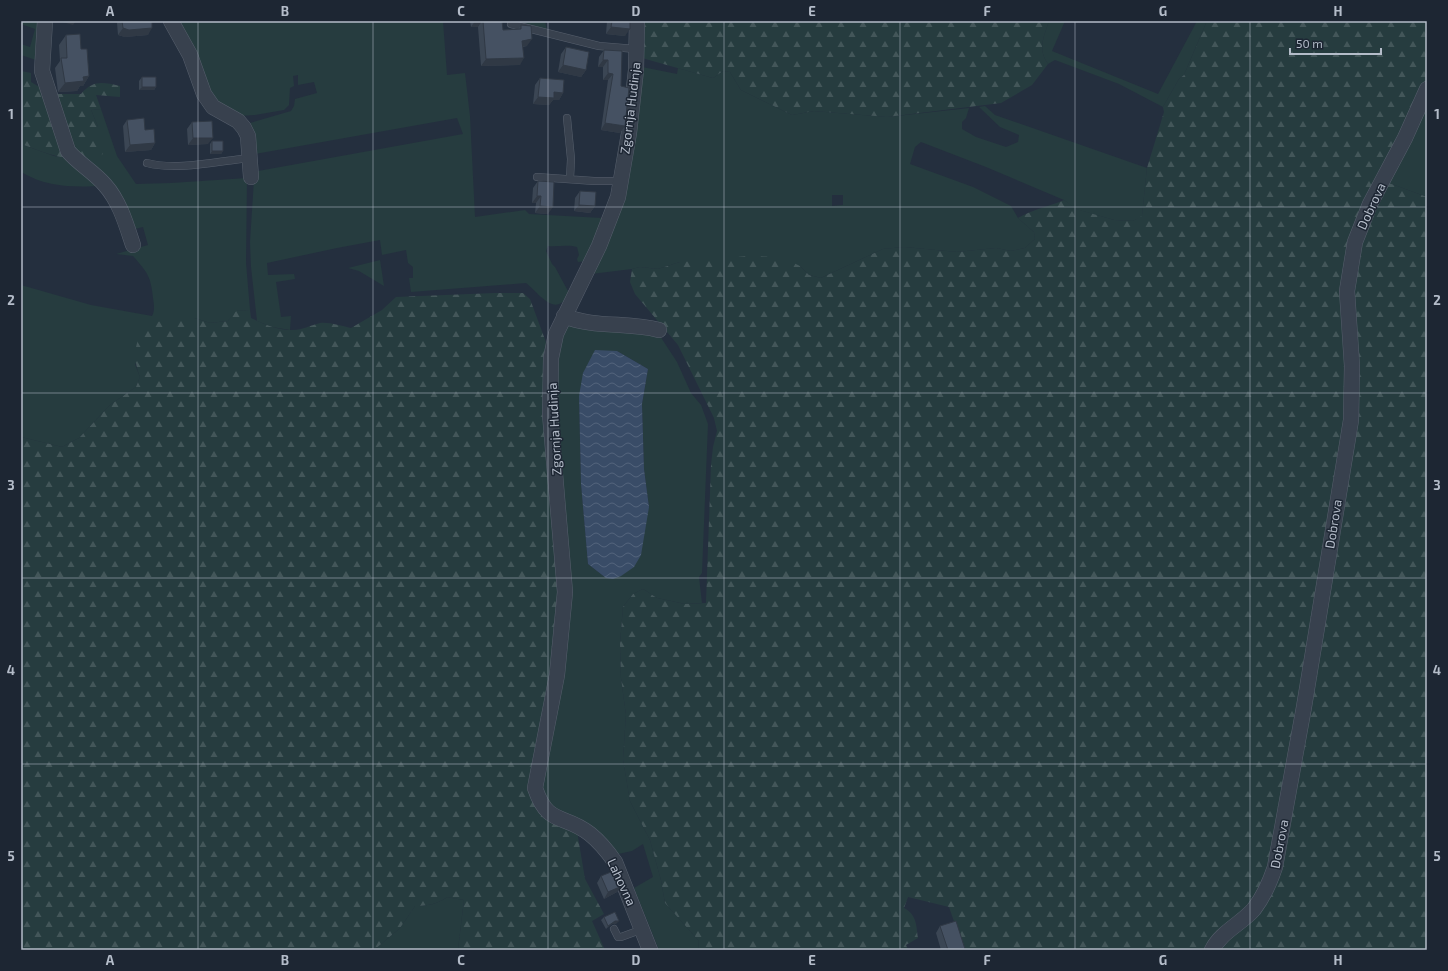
<svg xmlns="http://www.w3.org/2000/svg" width="1448" height="971" font-family="'Exo 2',sans-serif">
<style>
.grass{fill:#263c3f;fill-rule:evenodd}
.forest{fill:url(#forest-firs)}
.water{fill:url(#water-waves)}
.lines{fill:none;stroke-linecap:round;stroke-linejoin:round}
.lane-casing{stroke:#565f6c;stroke-width:8}
.street-casing{stroke:#565f6c;stroke-width:16}
.lane{stroke:#38414e;stroke-width:7}
.street{stroke:#38414e;stroke-width:15}
.wall{fill:#3b4654}
.shaded-wall{fill:#303945}
.building{fill:#455162;stroke:#303945}
.grid{fill:none;stroke:#b4bcc9;stroke-width:1;stroke-opacity:0.55}
.labels{text-anchor:middle;stroke-width:3;stroke-linejoin:round;paint-order:stroke}
.street-label{font-size:13px;fill:#b4bcc9;stroke:#1d2633}
.neatline{fill:none;stroke:#b4bcc9;stroke-width:1.5}
.grid-label{font-size:13px;text-anchor:middle;font-weight:bold;fill:#b4bcc9}
</style>
<defs>
<pattern id="forest-firs" width="22" height="20" patternUnits="userSpaceOnUse"><rect width="22" height="20" fill="#263c3f"/><path d="M5 1l3.5 6h-7zM16 11l3.5 6h-7z" fill="#435659"/></pattern>
<pattern id="water-waves" width="16" height="10" patternUnits="userSpaceOnUse"><rect width="16" height="10" fill="#394c67"/><path d="M0 5q4-4 8 0t8 0" fill="none" stroke="#53647b"/></pattern>
</defs>
<rect width="100%" height="100%" fill="#242f3e"/>
<path class="grass" d="M21 21 41 22 36 60 21 55V44L30 47 35 29 21 24Z
M175 21H443L447 75 465 73 470 116 475 217 525 210 529 214 602 218 587 261 578 262 577 259 579 255 577 247C568 244 558 247 548 246L546 251 552 264 555 267 569 293C556 320 539 293 526 283L411 292 409 278H413V267L408 263 406 250 382 255 380 240 337 248 267 263 268 275 294 274 295 279 276 282 281 317 291 316 290 330 272 327 257 321 251 267 250 242 254 179 250 123 291 111 294 106 295 99 317 93 314 82 298 85V75L293 76 294 86 290 88 289 105 284 110 255 115 239 116 216 104ZM457 118 463 134 258 171 255 154Z
M519 21H545L547 30Z
M1049 21H1065L1052 51 1158 94 1197 21H1207L1184 75 1179 79 1163 107 1119 84 1055 60 1048 64C1037 50 1044 35 1049 21Z
M642 67 677 74 678 68 713 78 723 71 730 72 741 90 792 115 814 111 887 117 969 108 966 118 962 122V129L976 137 1006 147 1018 142 1019 135 1000 127 979 107 985 106 995 115 1147 168 1142 217 1133 221 1114 220 1075 209 1064 200 986 167 921 142 915 147 910 164 973 187 1011 206 1018 218 1034 232 1035 239 1025 248 1011 251 996 248 957 252 904 247 883 249 821 278 809 275 800 266 680 262 658 269 640 267 632 269 591 274 606 247ZM832 195H843V205L832 206Z
M1427 100V197L1386 182Z
M101 109 117 156 136 184 171 183 247 178 246 263 250 310 237 311 228 321 210 323 194 318 135 364 140 377 136 387 110 405 79 438 62 447 21 437V285L91 305 152 316C155 310 154 305 153 298 151 276 147 272 133 256L116 254 148 245 143 227 131 230 77 159 98 127 91 110Z
M21 144 54 156 70 158 104 186C72 187 49 188 21 172Z
M380 260 384 286 359 271 348 268Z
M568 323 660 336 677 362 691 393 701 405 708 424 702 573 699 577 702 603 685 604 657 598 643 589 633 594 623 607 620 644 621 678 626 715 623 759 630 801 650 840 661 880 665 903 699 941 698 950H659L634 888 653 877 643 844 632 851 618 854 564 816 542 797 553 390 560 336ZM617 351 648 369 642 404 644 469 649 507 606 578 588 564 581 484 579 396Z
M447 897 464 900 458 950H374L400 928 415 906C426 906 438 904 447 897Z"/>
<path class="forest" d="M644 21H1049C1044 35 1037 50 1048 64L1032 85 1001 103 887 117 814 111 792 115 741 90 730 72 723 71 713 78 642 58Z
M1207 21H1427V78L1397 147 1386 182 1427 197V950H964L949 907 908 897 904 908C917 915 916 925 918 938L906 945 908 950H698L699 941 665 903 661 880 650 840 630 801 623 759 626 715 621 678 620 644 623 607 633 594 643 589 657 598 685 604 706 603 711 465 713 447 717 431 714 418 678 345 635 294 630 282 632 269 640 267 658 269 680 262 748 256 781 257 800 266 809 275 821 278 883 249 904 247 957 252 996 248 1011 251 1025 248 1035 239 1034 232 1018 218C1033 209 1048 207 1064 200L1076 209 1114 220 1133 221 1142 216 1147 168 1164 112 1163 107 1179 79 1184 75Z
M21 71 31 73V82L51 94H81C93 80 102 82 120 86V97L96 95 101 109 91 110 98 127 103 154C81 168 43 152 21 144Z
M495 293H523L530 299 547 345 559 590 556 661 531 783 577 831 585 879 604 914 592 921 605 950H458L464 900 447 897C438 904 426 906 415 906L400 928 374 950H21V437L62 447 79 438 110 405 136 387 140 377C132 356 134 343 147 324L171 319 194 318 210 323 228 321 236 311 250 310 251 318C264 324 277 330 293 330 303 330 311 325 320 323 330 322 341 326 351 328L382 310 396 297Z"/>
<path class="water" d="M595 350 617 351 648 369 642 404 644 469 649 507 641 555 634 567 621 576 613 579 606 578 588 564 581 484 579 396 583 373Z"/>
<g class="lines">
<g class="lane-casing">
<path id="lane" d="M511 24 599 46 636 49
M567 118 571 159 570 179
M147 163C177 171 218 161 250 158
M537 177 594 181H621
M614 929 618 937H621L643 929"/>
</g>
<g class="street-casing">
<path id="street" d="M45 21 42 71 68 151C79 164 94 172 105 185 120 202 126 224 133 245
M171 21 190 55 204 94 213 107 238 121 244 128 248 136 251 177
M637 21 636 70 629 133 618 197 599 246 556 334 551 358 550 414 565 592 557 675 535 788C548 827 564 813 590 834 600 842 608 852 615 862L650 950
M564 316C594 328 628 322 659 330
M1212 950C1221 932 1241 924 1254 909 1264 896 1270 882 1275 867L1304 707 1351 420 1352 366 1347 291 1355 242 1370 204 1405 138 1427 89"/>
</g>
<use href="#lane" class="lane"/>
<use href="#street" class="street"/>
</g>
<path class="wall" d="M118 21H152L148 35 125 37 118 35 117 23Z
M470 21H502L503 30 518 29 521 25 527 46 523 47 520 65 481 66 478 27H471Z
M607 21H630L625 36 606 34Z
M66 35 81 49 89 76 83 86H80L77 91 58 92 55 68 60 61 59 45Z
M566 47 586 70 581 77 558 72 561 54Z
M604 50 621 86 625 126 620 133 601 130 608 80H603V67H598L599 57Z
M142 77 156 87 154 90H139V81Z
M540 78 563 93 559 100H553L549 105 533 104 535 85Z
M127 120 145 130 155 143 151 150 125 152 123 126Z
M192 122 208 144 188 145 187 129Z
M212 141 223 151 221 154H210V144Z
M538 181 548 214 535 213 536 203H532L533 188Z
M580 191 595 206 590 213 574 211 575 198Z
M601 876 622 886 617 892 604 899 597 883Z
M604 917 616 924H612L606 929 601 920Z
M940 926 965 949 964 950H941L936 933Z"/>
<path class="shaded-wall" d="M59 21H76L73 25Z
M475 21H482L478 27H471Z
M611 27 630 29 625 36 606 34Z
M123 28H152L148 35 125 37 118 35Z
M532 39 527 46 517 47 522 41Z
M524 58 520 65 481 66 486 59Z
M603 60H608L603 67H598Z
M563 65 586 70 581 77 558 72Z
M608 73 613 74 608 80H603Z
M89 76 83 86H80L77 91 58 92 65 83 83 77Z
M142 87H156L154 90H139Z
M554 92 563 93 559 100H553L549 105 533 104 538 97Z
M605 123 625 126 620 133 601 130Z
M193 138H213L208 144 188 145Z
M155 143 151 150 125 152 130 145Z
M212 151H223L221 154H210Z
M537 196H541L536 203H532Z
M579 205 595 206 590 213 574 211Z
M540 206 553 207 548 214 535 213Z
M622 886 617 892 604 899 608 892Z
M615 921H619L616 924H612L606 929 608 926Z"/>
<path class="building" d="M122 21H152V28L129 30 123 28Z
M483 21H502L503 30 521 29V25L531 26 532 39 522 41 524 58 486 59Z
M612 21H630V29L611 27Z
M80 34 81 49H87L89 76 83 77 84 81 65 83 61 58H67L66 35Z
M566 47 589 52 586 70 563 65Z
M604 50 622 51 621 86 629 88 625 126 605 123 613 74 608 73V60H603Z
M142 77H156V87H142Z
M540 78 564 80 563 93 554 92V98L538 97Z
M144 118 145 130 154 129 155 143 130 145 127 120Z
M212 121 213 138H193L192 122Z
M212 141H223V151H212Z
M538 181 554 182 553 207 540 206 541 196H537Z
M580 191 596 192 595 206 579 205Z
M616 870 622 886 608 892 601 876Z
M615 912 619 921H615L608 926 604 917Z
M956 921 965 949 962 950H948L940 926Z"/>
<path class="grid" d="M198 21V950M373 21V950M548 21V950M724 21V950M900 21V950M1075 21V950M1250 21V950M21 207H1427M21 393H1427M21 578H1427M21 764H1427"/>
<g class="labels">
<g class="street-label">
<text transform="translate(630 108) rotate(-83)" y="5">Zgornja Hudinja</text>
<text transform="translate(1371 206) rotate(-65)" y="5">Dobrova</text>
<text transform="translate(554 429) rotate(-93)" y="5">Zgornja Hudinja</text>
<text transform="translate(1333 524) rotate(-81)" y="5">Dobrova</text>
<text transform="translate(1279 844) rotate(-79)" y="5">Dobrova</text>
<text transform="translate(622 882) rotate(65)" y="5">Lahovna</text>
</g>
</g>
<rect width="1448" height="971" fill="none" stroke="#1d2633" stroke-width="44"/>
<path d="M1290 48v6h91v-6" fill="none" stroke="#b4bcc9" stroke-width="2"/>
<text x="1296" y="48" font-size="12" fill="#b4bcc9" stroke="#1d2633" stroke-width="3" paint-order="stroke">50 m</text>
<rect x="22" y="22" width="1404" height="927" class="neatline"/>
<g class="grid-label">
<text x="110" y="16">A</text>
<text x="285" y="16">B</text>
<text x="461" y="16">C</text>
<text x="636" y="16">D</text>
<text x="812" y="16">E</text>
<text x="987" y="16">F</text>
<text x="1163" y="16">G</text>
<text x="1338" y="16">H</text>
<text x="11" y="119">1</text>
<text x="1437" y="119">1</text>
<text x="11" y="305">2</text>
<text x="1437" y="305">2</text>
<text x="11" y="490">3</text>
<text x="1437" y="490">3</text>
<text x="11" y="675">4</text>
<text x="1437" y="675">4</text>
<text x="11" y="861">5</text>
<text x="1437" y="861">5</text>
<text x="110" y="965">A</text>
<text x="285" y="965">B</text>
<text x="461" y="965">C</text>
<text x="636" y="965">D</text>
<text x="812" y="965">E</text>
<text x="987" y="965">F</text>
<text x="1163" y="965">G</text>
<text x="1338" y="965">H</text>
</g>
</svg>
